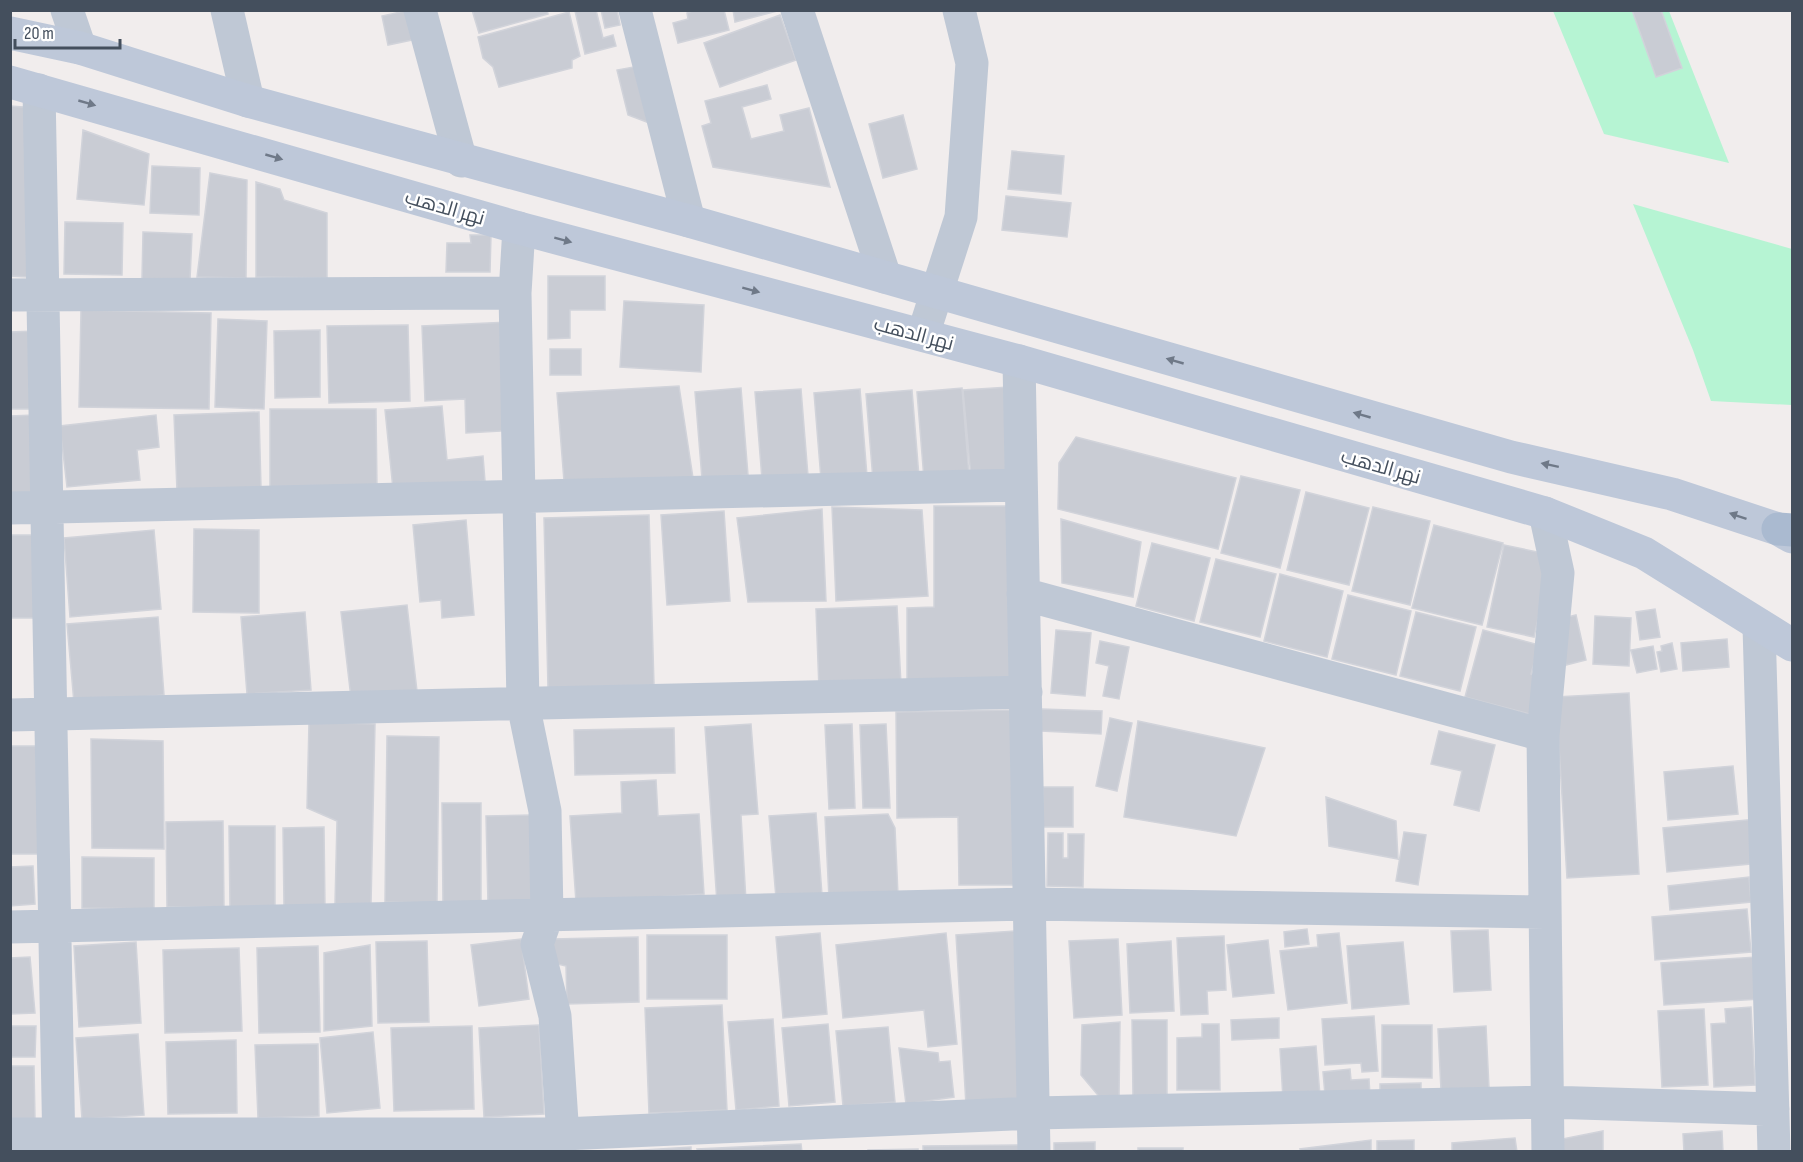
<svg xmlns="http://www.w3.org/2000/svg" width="1803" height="1162" font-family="'Sofia Sans Condensed',Cairo,sans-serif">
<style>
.green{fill:#b6f4d3}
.building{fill:#c9ccd4;stroke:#d1d3da;stroke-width:1.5}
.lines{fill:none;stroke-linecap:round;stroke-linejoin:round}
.minor{stroke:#bfc8d5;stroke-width:33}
.secondary{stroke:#bec8d9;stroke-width:33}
.primary{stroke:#aabad0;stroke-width:33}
.oneway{fill:#6f7988}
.labels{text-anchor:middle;stroke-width:5;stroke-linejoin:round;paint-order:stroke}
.street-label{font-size:20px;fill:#444f5d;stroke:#fff}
</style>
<rect width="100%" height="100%" fill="#f1eded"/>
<path class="green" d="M1553 11H1669L1729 163 1604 134Z
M1633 204 1792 249V405L1711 401 1693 350Z"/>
<path class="building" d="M409 10 422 38 388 45 382 16Z
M472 10H547L548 14 479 33Z
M596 10 603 38 613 35 616 46 585 54 575 11Z
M601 10H617L620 25 605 28Z
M695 10H724L729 30 678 43 673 23 688 19 687 13Z
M733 10H781L735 22Z
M1632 10H1661L1682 68 1656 77Z
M569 12 580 56 572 60V68L499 87 493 67 483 58 478 37Z
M780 15 796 60 720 87 704 43Z
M639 66 652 124 628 115 617 70Z
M767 85 771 99 742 107 751 139 784 131 780 115 809 108 830 187 713 167 702 126 711 123 705 101Z
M10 106 37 108 28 277 10 276Z
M903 115 917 169 883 178 869 124Z
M83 130 149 154 144 205 77 199Z
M1012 151 1064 156 1061 194 1008 189Z
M152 166 200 168 199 215 150 213Z
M210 173 247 180 246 278 197 277Z
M256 182 280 189 284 200 327 213V278L256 277Z
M1006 196 1071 203 1067 237 1002 230Z
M65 222 123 223 122 275 64 274Z
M143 232 192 234 190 280 142 279Z
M470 235H491L490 272H446L447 243H471Z
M548 276H605V310H570V338L548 339Z
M624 301 704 305 701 372 620 367Z
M81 310 211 313 209 409 79 407Z
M218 319 267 321 264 409 215 407Z
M512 322 517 430 466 433 465 399 425 401 422 326Z
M408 325 410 401 329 403 327 326Z
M320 330V397L275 398 274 331Z
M36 331 37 409H10V332Z
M550 349H581V375H550Z
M679 386 693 478 564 481 557 393Z
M1009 387 1016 474 971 477 963 390Z
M741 388 748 475 702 479 695 392Z
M962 388 969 475 924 479 917 392Z
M801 389 808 476 762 479 755 392Z
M860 389 867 476 821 479 814 393Z
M912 390 919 477 873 480 866 394Z
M442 406 447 460 483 456 485 481 393 489 385 410Z
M270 409H376L377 489H270Z
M259 412 261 488 177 491 174 415Z
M35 415 36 493 10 494V416Z
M156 415 159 447 137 450 140 480 67 487 60 426Z
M1076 437 1236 478 1218 549 1058 509 1059 463Z
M1241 476 1300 490 1280 568 1221 553Z
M1306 492 1369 508 1349 585 1287 570Z
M934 506H1015L1016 684H907V608L934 607Z
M832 507 922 510 928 596 836 601Z
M1373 507 1430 521 1410 605 1352 591Z
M822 509 826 601 748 602 737 518Z
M724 511 730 601 667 605 661 515Z
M649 515 654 685 548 688 544 518Z
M1061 519 1141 542 1133 597 1062 583Z
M466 520 474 615 442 618 441 600 420 602 413 525Z
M1434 525 1503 543 1482 625 1412 608Z
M194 529 259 530V613L193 612Z
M154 530 161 609 70 617 64 538Z
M10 535H35L36 618H10Z
M1152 543 1210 558 1194 621 1136 606Z
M1504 545 1552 555 1534 637 1487 627Z
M1216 559 1276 574 1260 637 1200 622Z
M1280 574 1343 591 1327 657 1264 641Z
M1348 595 1411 611 1396 675 1332 659Z
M407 605 417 691 351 698 341 612Z
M897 606 901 685 819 689 816 609Z
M1655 609 1660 637 1640 640 1636 612Z
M305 612 311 690 247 694 241 617Z
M1416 612 1476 627 1460 691 1400 676Z
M1576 615 1586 660 1566 665 1555 620Z
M1595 616 1631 618 1629 666 1593 664Z
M158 617 164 695 74 703 67 624Z
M1056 630 1091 633 1085 696 1051 693Z
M1483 630 1539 645 1531 674 1547 678 1537 716 1465 697Z
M1727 639 1729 667 1683 671 1681 643Z
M1100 641 1129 647 1119 699 1103 696 1109 666 1096 663Z
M1672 643 1677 669 1661 672 1657 652 1662 651 1661 646Z
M1653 646 1657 669 1637 673 1631 650Z
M1629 693 1639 874 1567 878 1556 697Z
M1041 709 1102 711 1101 734 1041 731Z
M1014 710 1016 885H959L958 817 897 818 896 712Z
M1110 718 1132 723 1117 791 1096 786Z
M1138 721 1265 748 1236 836 1124 817Z
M309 722 375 724 371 904H335L337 821 307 808Z
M751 724 758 814 741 815 746 901 717 903 705 727Z
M852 724 855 808 829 809 825 725Z
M886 724 890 808H863L860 725Z
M674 728 675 773 575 775 574 730Z
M1439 731 1495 745 1479 811 1454 805 1462 771 1431 764Z
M387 736 439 737 437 903 385 902Z
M91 739 163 741 164 849 92 848Z
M10 746H36L39 854H10Z
M1733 766 1738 814 1668 820 1664 772Z
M656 780 658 816 699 814 704 894 576 902 570 816 622 813 621 782Z
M1043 787H1073V827H1043Z
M1326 797 1396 821 1398 859 1329 846Z
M442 803H481V903H443Z
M816 813 822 895 776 898 769 816Z
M888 814 895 828 898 895 829 898 825 817Z
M533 815 535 903 488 904 486 816Z
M1757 819 1761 863 1667 872 1663 828Z
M223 821 224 907H167L166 822Z
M229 826H275V908H230Z
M324 827 325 907H284L283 828Z
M1404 832 1426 835 1418 885 1396 881Z
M1048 833H1063V858H1068V834H1084L1083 887 1047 886Z
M82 857 154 858V909L82 908Z
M33 866 35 904 10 906V867Z
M1749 877 1751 902 1670 910 1668 886Z
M1747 909 1751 952 1655 960 1652 917Z
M1307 929 1309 944 1285 947 1284 932Z
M1488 930 1491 990 1454 992 1451 931Z
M1015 931 1025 1102 966 1105 956 935Z
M820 933 827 1014 783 1018 776 937Z
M946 933 957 1044 928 1047 924 1010 843 1018 836 945Z
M1339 933 1347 1003 1288 1010 1280 951 1318 947 1317 935Z
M647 935H727V999H647Z
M1224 936 1226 990 1207 991 1208 1014 1181 1015 1177 938Z
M638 937 639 1002 567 1004 566 966 553 963V939Z
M521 939 529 999 479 1006 471 945Z
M1118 939 1122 1015 1074 1018 1069 941Z
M1268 940 1274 993 1233 997 1227 945Z
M427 941 429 1022 378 1023 376 942Z
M1171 941 1174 1011 1130 1013 1127 944Z
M136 942 141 1023 79 1027 74 946Z
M1403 942 1409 1004 1352 1009 1347 946Z
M370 945 372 1026 324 1031V953Z
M318 946 320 1032 259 1033 257 948Z
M239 948 242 1031 165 1033 163 950Z
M30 957 35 1013 10 1014V958Z
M1757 957 1760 999 1664 1005 1661 963Z
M722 1005 727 1110 649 1113 645 1008Z
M1751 1007 1755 1085 1714 1087 1711 1024 1726 1023 1725 1009Z
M1704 1009 1708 1085 1662 1087 1658 1011Z
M1374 1016 1378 1071 1362 1072 1361 1063 1325 1065 1322 1019Z
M1279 1018V1038L1232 1040 1231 1020Z
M773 1019 779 1106 736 1110 728 1022Z
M1132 1020H1167V1096L1133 1097Z
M1120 1022 1119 1099 1102 1100 1081 1075 1082 1025Z
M828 1024 835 1102 789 1106 782 1028Z
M1202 1024H1219L1220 1090H1177V1038L1202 1037Z
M539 1025 544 1114 484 1117 479 1028Z
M1382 1025H1432V1078L1382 1077Z
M10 1026H36L35 1057H10Z
M472 1026 474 1109 394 1111 391 1028Z
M1486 1026 1489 1088 1441 1090 1438 1029Z
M888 1027 895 1102 843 1106 836 1031Z
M373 1032 380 1108 327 1113 320 1038Z
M138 1034 144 1115 82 1119 76 1038Z
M236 1040 237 1113 168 1114 166 1042Z
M318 1044 319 1116 258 1118 255 1045Z
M1316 1046 1320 1096 1283 1099 1280 1049Z
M899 1048 938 1053 939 1062 950 1061 954 1097 906 1104Z
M10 1066H34L35 1119 10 1120Z
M1350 1069 1351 1080 1369 1079 1370 1096 1325 1095 1323 1072Z
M1421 1083V1098H1380V1084Z
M1603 1131V1152H1563L1562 1139Z
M1722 1131 1723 1152H1684L1683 1134Z
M1515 1138 1517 1152H1452V1143Z
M1371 1140V1152H1301L1300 1149Z
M1414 1140V1152H1377V1141Z
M1095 1142V1152H1054V1143Z
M801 1144 802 1152H698L697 1149Z
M1026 1145V1152H923V1146Z
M691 1147V1152H611Z
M1138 1148H1183V1152H1138Z
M918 1149V1152H868V1150Z"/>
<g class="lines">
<path class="minor" d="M67 10 80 48
M227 10 248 101
M420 10 461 161
M635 10 689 221
M797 10 885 277
M39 90 59 1152
M519 228 515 293 523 704 545 811 547 916 537 944 555 1016 564 1152
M10 295 515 293
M923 335 961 217 972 63 959 10
M1019 361 1034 1152
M10 508 1021 485
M1545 513 1558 573 1543 735 1548 1152
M1023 594 1543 735
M1759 626 1774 1152
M10 715 1026 692
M10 927 1030 904 1545 912
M10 1134H563L1034 1113 1547 1102 1773 1109"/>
<path class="secondary" d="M10 33 80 48 248 101 689 221 1511 457 1672 494 1778 529 1792 537
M10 82 519 228 1019 361 1545 513 1644 553 1792 645"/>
<path class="primary" d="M1778 529 1792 530"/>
</g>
<defs><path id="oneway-solid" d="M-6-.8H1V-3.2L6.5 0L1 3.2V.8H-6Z" transform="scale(1.5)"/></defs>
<g class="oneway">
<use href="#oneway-solid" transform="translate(87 103) rotate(16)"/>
<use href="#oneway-solid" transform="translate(274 157) rotate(16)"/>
<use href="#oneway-solid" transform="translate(563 240) rotate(15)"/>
<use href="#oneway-solid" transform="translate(751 290) rotate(15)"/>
<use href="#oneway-solid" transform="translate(1175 361) rotate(-164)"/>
<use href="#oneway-solid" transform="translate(1362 415) rotate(-164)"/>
<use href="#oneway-solid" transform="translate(1550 465) rotate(-168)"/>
<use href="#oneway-solid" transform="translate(1738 516) rotate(-161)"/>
</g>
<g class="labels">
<g class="street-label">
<text transform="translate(445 207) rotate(16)" y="7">نهر الدهب</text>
<text transform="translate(914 333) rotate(15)" y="7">نهر الدهب</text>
<text transform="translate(1381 466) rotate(16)" y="7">نهر الدهب</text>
</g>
</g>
<rect width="1803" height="1162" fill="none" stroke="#444f5d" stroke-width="24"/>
<path d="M15 39v9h105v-9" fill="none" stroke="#444f5d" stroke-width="3"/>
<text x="24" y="39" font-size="18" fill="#444f5d" stroke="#ffffff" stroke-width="4.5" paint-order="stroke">20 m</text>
</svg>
